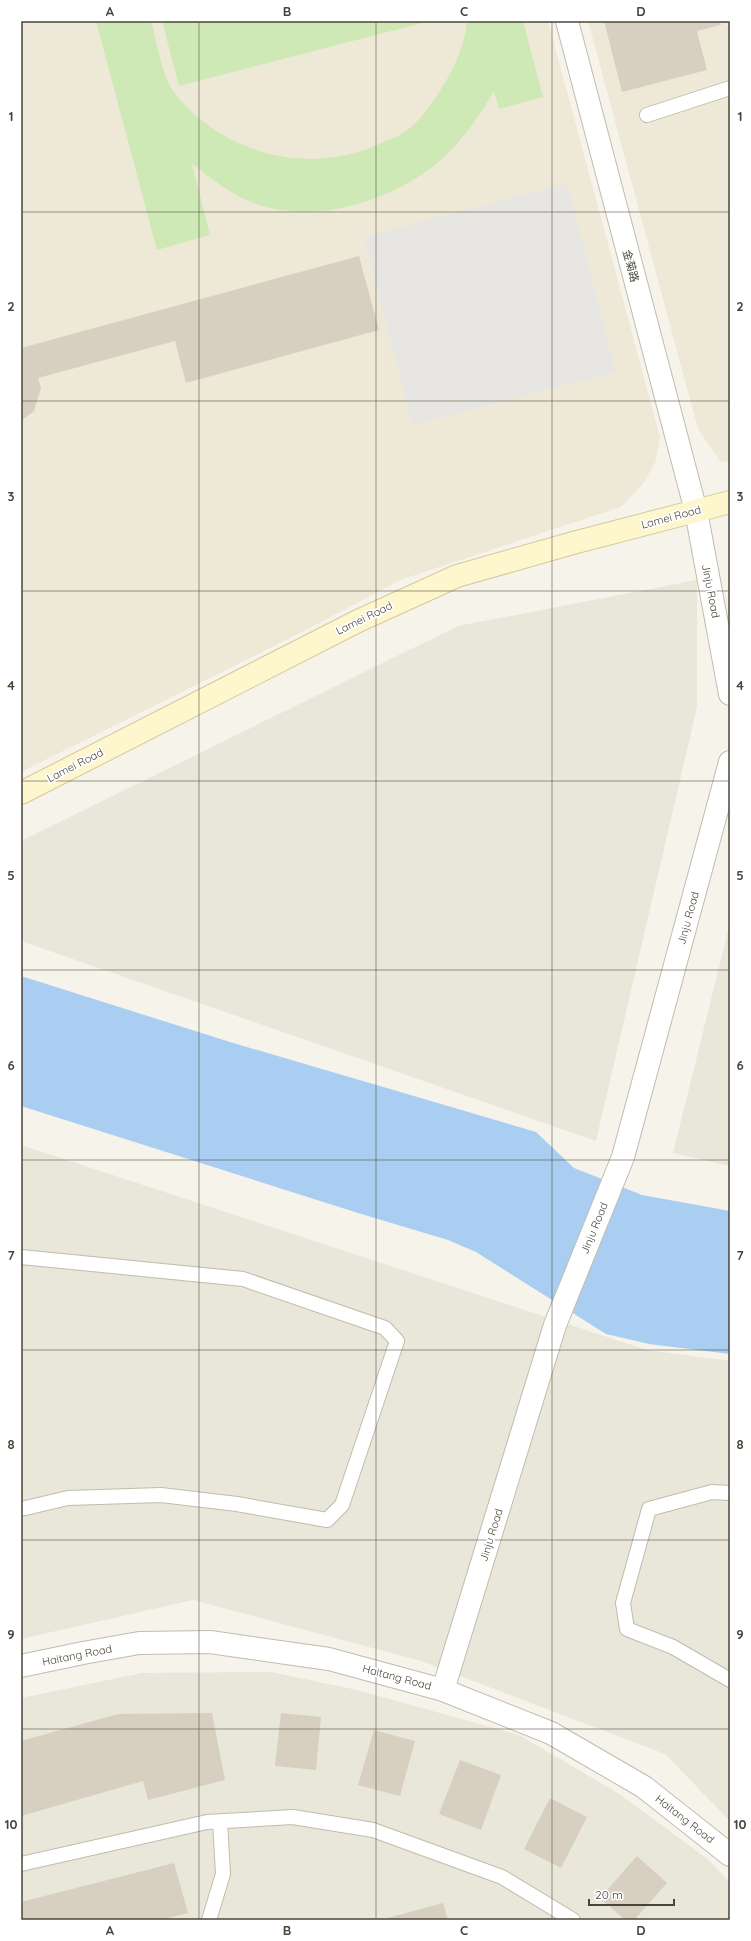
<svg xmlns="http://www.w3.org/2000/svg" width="751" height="1941" font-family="Quicksand,'Noto Sans SC',sans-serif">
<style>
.residential{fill:#e9e6da}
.education{fill:#eee9d6}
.green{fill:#cee9b5}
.parking{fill:#e7e6e2}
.water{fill:#a9cef1}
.building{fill:#d7d0c1}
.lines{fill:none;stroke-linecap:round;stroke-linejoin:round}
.lane-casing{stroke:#c1bcae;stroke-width:16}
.street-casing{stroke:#c1bcae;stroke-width:24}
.secondary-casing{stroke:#d5c99b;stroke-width:24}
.lane{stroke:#fff;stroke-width:14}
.street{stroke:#fff;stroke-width:22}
.secondary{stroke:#fef6cd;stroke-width:22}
.grid{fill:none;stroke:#4a4539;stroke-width:1;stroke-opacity:0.55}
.labels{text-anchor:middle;stroke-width:3.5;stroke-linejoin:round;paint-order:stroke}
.street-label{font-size:11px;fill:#4a4539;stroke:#fff}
.neatline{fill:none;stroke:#4a4539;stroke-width:1.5}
.grid-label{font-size:13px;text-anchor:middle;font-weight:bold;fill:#4a4539}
</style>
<rect width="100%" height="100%" fill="#f6f3eb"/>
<path class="residential" d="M697 580V707L596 1141 21 941V841L458 626Z
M730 923V1166L673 1153Z
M21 1145 647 1350 730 1361V1821L665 1754 421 1661 193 1600 21 1639Z
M271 1672 357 1690 519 1735 618 1793 709 1860 730 1883V1920H21V1698L142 1673Z"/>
<path class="education" d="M21 21H548L660 437 656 461 643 484 621 507 400 580 308 629 21 772Z
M588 21H730V462L720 461 698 429Z"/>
<path class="green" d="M96 21H151C157 42 162 78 176 95 227 157 314 177 386 141 392 138 399 136 405 132 421 120 433 102 443 86 455 66 465 44 467 21H523L543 97 499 109 494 91C478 119 457 148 431 168 384 203 316 223 259 205 233 196 213 180 192 164L210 235 157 250Z
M162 21H430L179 86Z"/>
<path class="parking" d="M567 183 616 372 413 425 363 237Z"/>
<path class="water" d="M21 976 230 1042 536 1132 574 1168 642 1195 730 1211V1354L649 1344 606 1334 476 1252 448 1240 358 1213 21 1106Z"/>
<path class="building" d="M604 21H720L721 25 697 31 707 70 622 92Z
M359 256 379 330 186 383 175 341 38 378 41 388 34 411 21 421V348Z
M212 1713 225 1780 148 1800 143 1781 21 1816V1741L118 1714Z
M281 1713 321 1717 316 1770 275 1766Z
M374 1730 415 1741 400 1796 358 1785Z
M460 1760 501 1775 481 1830 439 1814Z
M550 1798 587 1817 561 1868 524 1849Z
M637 1856 667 1883 634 1920H625L600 1898Z
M174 1863 188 1913 161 1920H21V1902Z
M443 1903 448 1920H380Z"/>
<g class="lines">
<g class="lane-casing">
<path id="lane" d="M647 115 730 88
M21 1257 243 1279 385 1328 397 1341 342 1505 327 1520 237 1504 161 1495 68 1498 21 1509
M730 1493 712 1492 649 1509 623 1603 627 1629 673 1647 730 1680
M21 1864 207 1822 293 1817 373 1830 502 1877 573 1920
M209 1920 223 1874 220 1821"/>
</g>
<g class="street-casing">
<path id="street" d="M567 21 696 511 730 694
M21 1666 83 1653 139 1643 210 1642 329 1659 443 1690 551 1733 644 1787 730 1855
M443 1690 555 1325 623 1157 730 762"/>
</g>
<g class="secondary-casing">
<path id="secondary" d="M21 793 358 621 457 576 573 543 730 502"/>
</g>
<use href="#lane" class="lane"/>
<use href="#street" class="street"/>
<use href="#secondary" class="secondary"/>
</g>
<path class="grid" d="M199 21V1920M376 21V1920M552 21V1920M21 212H730M21 401H730M21 591H730M21 781H730M21 970H730M21 1160H730M21 1350H730M21 1540H730M21 1729H730"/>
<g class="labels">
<g class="street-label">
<text transform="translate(631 266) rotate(75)" y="4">金菊路</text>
<text transform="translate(671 517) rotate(-15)" y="4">Lamei Road</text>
<text transform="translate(711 591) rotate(79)" y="4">Jinju Road</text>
<text transform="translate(364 618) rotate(-26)" y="4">Lamei Road</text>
<text transform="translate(75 765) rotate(-27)" y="4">Lamei Road</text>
<text transform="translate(688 918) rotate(-75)" y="4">Jinju Road</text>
<text transform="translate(594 1228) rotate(-68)" y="4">Jinju Road</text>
<text transform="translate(491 1535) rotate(-73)" y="4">Jinju Road</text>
<text transform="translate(77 1655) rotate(-11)" y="4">Haitang Road</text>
<text transform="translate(397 1677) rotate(15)" y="4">Haitang Road</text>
<text transform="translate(685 1819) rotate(38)" y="4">Haitang Road</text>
</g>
</g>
<rect width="751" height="1941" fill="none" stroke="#ffffff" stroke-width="44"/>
<path d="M589 1899v6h85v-6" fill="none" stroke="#4a4539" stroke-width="2"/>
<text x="595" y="1899" font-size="12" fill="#4a4539" stroke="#ffffff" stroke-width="3" paint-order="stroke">20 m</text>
<rect x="22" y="22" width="707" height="1897" class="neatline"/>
<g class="grid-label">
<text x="110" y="16">A</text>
<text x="287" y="16">B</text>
<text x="464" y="16">C</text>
<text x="641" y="16">D</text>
<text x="11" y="121">1</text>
<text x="740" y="121">1</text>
<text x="11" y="311">2</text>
<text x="740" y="311">2</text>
<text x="11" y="501">3</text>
<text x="740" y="501">3</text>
<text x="11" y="690">4</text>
<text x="740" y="690">4</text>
<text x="11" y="880">5</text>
<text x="740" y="880">5</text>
<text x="11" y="1070">6</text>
<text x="740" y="1070">6</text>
<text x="11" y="1260">7</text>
<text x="740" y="1260">7</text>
<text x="11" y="1449">8</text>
<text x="740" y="1449">8</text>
<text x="11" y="1639">9</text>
<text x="740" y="1639">9</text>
<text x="11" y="1829">10</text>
<text x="740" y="1829">10</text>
<text x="110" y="1935">A</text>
<text x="287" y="1935">B</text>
<text x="464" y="1935">C</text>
<text x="641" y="1935">D</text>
</g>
</svg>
